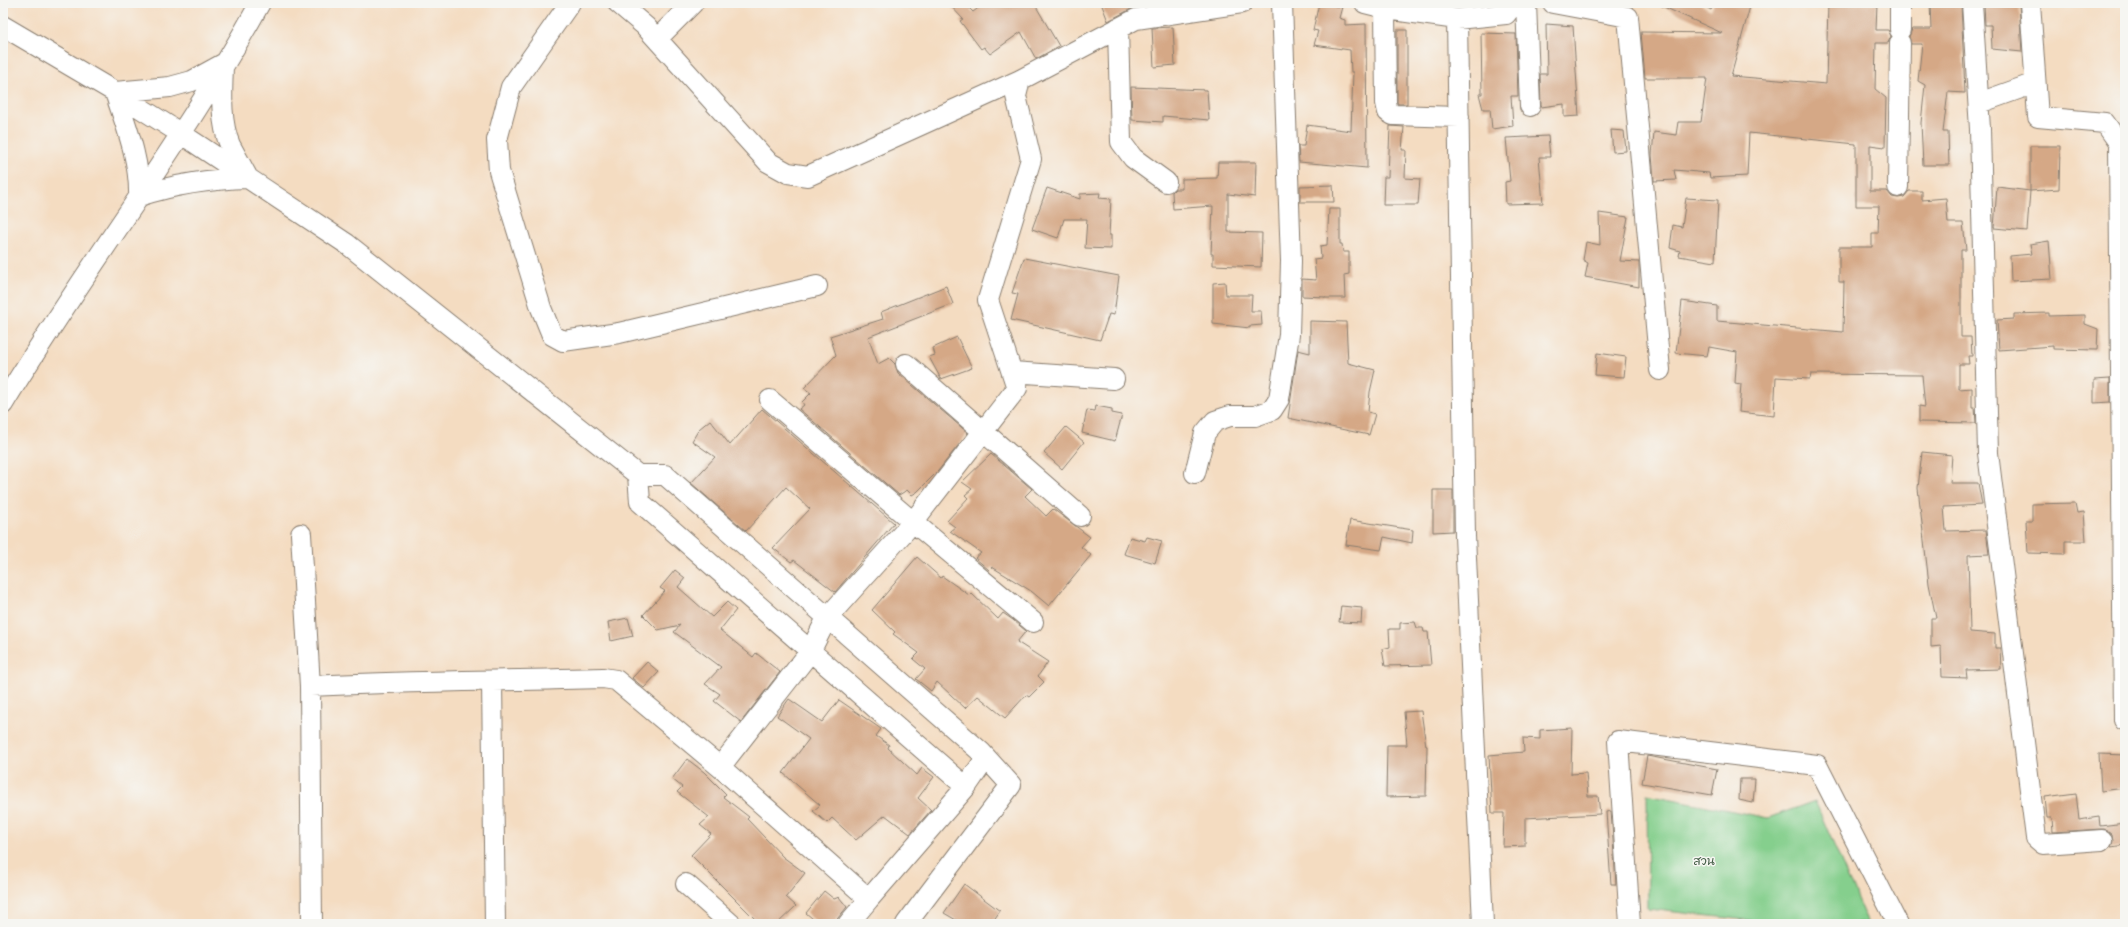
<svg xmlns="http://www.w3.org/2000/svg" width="2128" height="927" font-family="Delius,'Playpen Sans Thai',sans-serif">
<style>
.green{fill:#85cf8d;stroke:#507654}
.building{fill:#d5a886}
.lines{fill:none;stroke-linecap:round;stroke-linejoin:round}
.minor-casing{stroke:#887c6e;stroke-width:22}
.minor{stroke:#fff;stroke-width:20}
.labels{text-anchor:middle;stroke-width:3;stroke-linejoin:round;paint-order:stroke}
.park-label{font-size:12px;fill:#415b44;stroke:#f6f6f2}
</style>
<rect width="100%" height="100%" fill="#f6f6f2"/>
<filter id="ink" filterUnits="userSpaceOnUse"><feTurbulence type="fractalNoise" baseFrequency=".025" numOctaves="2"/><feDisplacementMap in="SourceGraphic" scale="8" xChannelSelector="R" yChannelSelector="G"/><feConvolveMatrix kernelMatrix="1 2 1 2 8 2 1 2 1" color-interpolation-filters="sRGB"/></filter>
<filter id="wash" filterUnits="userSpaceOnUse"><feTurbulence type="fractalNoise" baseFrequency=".012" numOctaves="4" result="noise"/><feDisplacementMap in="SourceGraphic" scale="16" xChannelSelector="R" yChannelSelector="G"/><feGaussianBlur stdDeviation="0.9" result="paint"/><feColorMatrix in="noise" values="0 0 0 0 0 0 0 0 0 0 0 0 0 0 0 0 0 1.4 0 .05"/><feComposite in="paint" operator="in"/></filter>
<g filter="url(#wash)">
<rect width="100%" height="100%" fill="#f4dcc1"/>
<path class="green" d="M1647 794 1768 818 1815 801 1868 924H1782L1648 909Z"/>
<g id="blocks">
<path class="building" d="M948 3H964L973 12 985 3H1034L1059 46 1036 59 1021 32 990 54 984 47 981 49 960 21 963 19Z
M1101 3H1159L1160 4 1131 9 1108 21Z
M1319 3 1342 7 1339 18 1345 20V25L1366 24 1367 168 1299 162 1298 146H1304L1307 125 1351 131 1353 72H1351L1350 50 1314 45 1318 31 1313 30Z
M1655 3H1698L1711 10 1714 3H1751L1731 76 1826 84 1828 3H1877L1876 30H1888L1891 36 1888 43H1876L1875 89 1886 98 1885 147 1870 145V191H1887L1892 197 1898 198 1904 197 1909 191H1922V200L1946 198 1948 223H1963L1966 250H1961V337H1971L1972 356H1968L1969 364H1959V389L1972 388V408H1975L1976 423 1919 422V406L1925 407 1922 375 1811 374 1810 379 1776 377 1774 416 1739 412 1741 384 1735 383 1737 352 1709 347 1707 356 1676 353 1682 301 1717 306V321L1843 332 1844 282H1839V247H1872V233H1878L1879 206H1856V144L1749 133 1747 176 1710 178 1709 173 1674 170 1676 180 1654 181 1652 155 1654 132 1676 135 1678 122H1701L1707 78H1645L1641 32 1722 33Z
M1930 3H1961L1965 93 1948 92 1943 132H1948L1949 165H1923L1921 123 1925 85 1918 81 1922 44H1911L1909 37 1912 29H1931Z
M1984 3H2019L2022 52 1992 49 1991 25H1985Z
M1546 24 1573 26 1579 116 1564 117V104L1541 107 1540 74H1547Z
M1173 27 1175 65 1154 67 1152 28Z
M1397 30H1407V104H1398L1397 102Z
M1481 33 1516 34 1518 96H1511L1513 126 1492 129 1490 109H1483L1479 94H1482Z
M1131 87 1207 90 1209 120 1163 116V122L1132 120Z
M1390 126 1404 127 1402 150H1406L1405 178 1420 179 1418 205H1383L1384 177H1388Z
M1611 130 1624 131 1626 151 1613 152Z
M1548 136 1550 157H1539L1543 203 1506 204 1505 182 1510 181 1506 138Z
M2030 146H2060L2059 189 2030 191Z
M1218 162H1256L1255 197 1228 194V232L1262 233 1261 267 1213 265V254H1211L1213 206 1173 209 1172 192 1175 189H1182V179L1217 178Z
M1333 185 1334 202H1300V186Z
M1997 187 2030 191 2027 231 1994 228Z
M1047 188 1080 199V194L1100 193 1099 198 1111 199 1109 235H1111V249L1085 248 1087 219H1064L1058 238 1032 229Z
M1686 198 1718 200 1715 262 1679 256 1680 251 1670 248 1673 225 1682 227Z
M1329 209H1340V244H1342L1343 252H1349V274L1344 275 1345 298H1325V297L1302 296V279L1316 280 1314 259 1321 258 1320 246 1327 245Z
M1599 213 1628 217 1620 261 1639 262V287L1585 277 1588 263 1583 260 1586 242 1600 245Z
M2049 241 2052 279 2011 281 2010 256 2032 254 2030 244Z
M1024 258 1119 276 1114 315 1109 314 1100 340 1011 320 1018 294 1012 293Z
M1225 282 1226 295H1252L1251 311H1261L1262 325 1250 326V328L1213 324V283Z
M946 286 953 304 868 337 878 364 889 358 895 364 898 373 968 433 938 471 917 492 912 495 907 490 899 495 799 409 804 405 802 402 811 393 804 388 836 355 830 336 883 319 881 312Z
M2049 313V316L2085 315V324L2098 329 2097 350 2053 349V346L1999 350 1997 320 2014 319V314Z
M1310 321 1346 322 1348 363 1375 370 1370 392 1368 412 1375 414 1369 435 1288 418 1298 350 1310 353Z
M957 337 972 368 941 379 929 357 935 355 933 348Z
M1597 353 1626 357 1624 377 1595 375Z
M2110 379V402L2094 403V380Z
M1096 406 1112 409V413L1122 415 1115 441 1082 433 1087 410 1095 411Z
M762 409 894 523 835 592 794 560 791 562 773 548 810 509 786 487 746 531 691 483 715 457 692 441 699 429 710 420 730 445Z
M1066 427 1084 442 1062 469 1044 453Z
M1922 452 1952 455 1950 483H1978L1982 505 1944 507 1946 531 1986 530 1989 554 1968 555 1970 632 1995 634V648H2000L2001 669 1966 670 1967 678 1942 677 1941 646 1931 647V618H1936L1929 584 1918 488Z
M991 454 1032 489 1025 496 1046 516 1053 509 1090 537 1081 547 1091 555 1049 606 1031 591 992 567 989 570 975 558 981 553 950 531 955 527 947 521 968 498 965 495 972 489 962 482Z
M1433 490H1453V531L1433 532Z
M2075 503 2077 513 2084 512 2086 541H2065V554L2028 553 2026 521H2032V504Z
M1350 520 1413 530 1412 543 1384 537 1381 550 1346 545Z
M1130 537 1145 541 1147 537 1162 541 1155 563 1124 554Z
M917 557 941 578 942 576 969 595 971 593 998 619 1003 613 1013 620 1026 631 1017 642 1048 662 1038 676 1044 682 1029 697 1026 695 1005 718 978 696 965 708 937 682 931 691 916 679 925 669 913 659 919 653 893 634 895 632 872 610Z
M675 570 685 578 678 587 712 617 727 602 736 610 720 630 753 657 756 653 780 672 741 722 714 701 720 694 705 684 721 667 674 632 680 625 658 630 643 615 665 591 660 588Z
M1341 606 1362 608 1361 623 1339 622Z
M628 618 633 636 611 641 608 622Z
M1415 622 1417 628H1423L1424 632H1428L1431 665 1385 666 1382 649 1390 647 1389 629H1400V623Z
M647 662 659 672 644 688 632 678Z
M789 699 822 722 839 700 881 729 876 736 889 745 888 748 917 775 922 768 934 777 918 798 931 810 910 834 885 815 856 840 832 818 827 823 813 811 820 805 783 773 809 739 777 716Z
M1421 711 1426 746H1427L1426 796 1386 797 1387 745H1407L1404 712Z
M1572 728 1571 774 1586 773 1588 796H1598L1600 814 1525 818V846L1503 847 1504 813H1492L1489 755 1524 752 1523 738 1540 739V730Z
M2099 754 2125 755V788L2101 791Z
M1647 756 1717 769 1712 795 1642 783Z
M687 759 704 772 726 794 723 797 749 817 747 819 783 857 805 873 786 897 796 906 777 924H760L691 855 711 834 700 825 709 817 677 792 682 787 672 779Z
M1740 779H1755L1753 803 1739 800Z
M2076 793 2079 820 2099 817 2100 826 2125 823V845L2111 847 2113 840 2112 834 2107 830 2102 829 2053 832 2052 818H2047L2045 797Z
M1611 811 1616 884H1611L1606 812Z
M964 884 1000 911 991 924H963L944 913Z
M824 891 834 899 839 897 847 907 833 924 823 921 819 924 806 913Z"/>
</g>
</g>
<g filter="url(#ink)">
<use href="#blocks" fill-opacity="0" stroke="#887c6e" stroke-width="1"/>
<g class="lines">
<g class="minor-casing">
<path id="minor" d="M570 3 511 87 497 140 499 171 541 308 552 335 563 341 619 333 817 286
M618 3 645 26 768 162 788 173 808 176 1020 80
M1365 3 1393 10 1457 19 1506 14 1514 3
M1526 3 1530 106
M1553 3 1628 17 1660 370
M1972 3 1980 129 1988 453 2036 838 2043 844 2102 840
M2030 3 2038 117 2105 123 2119 143 2124 720
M1385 8 1386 103 1388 112 1393 115 1459 117
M1457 19 1465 536 1483 924
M3 26 115 92 180 133 347 244 638 475
M1118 28 1121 142 1133 158 1166 182
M1900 30V3
M657 39 693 3
M1979 103 2035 83
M1898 187 1900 43
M139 196C176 184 210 179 248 178 242 167 236 156 230 145 220 122 222 92 223 67
M139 196C140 160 126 126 115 92L170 87 192 81 223 64
M906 364 1080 516
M1012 372 1114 379
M770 400 913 522 1033 622
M3 404C85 268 184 142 260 3
M1195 473 1205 433 1215 421 1230 416H1255L1272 410 1279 399 1289 335 1291 261 1282 3
M301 534 310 686 312 924
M492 681 495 924
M310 686C408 681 505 681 603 678L616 680 720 767
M986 758 966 787 869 899 720 767 810 652 827 618 913 522 1017 388 988 300 1031 159 1016 96 1020 80 1136 19 1242 3
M686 884 731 924
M848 924 869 899
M906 924 1011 785 981 752 665 475H638L640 502 966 787
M1630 924 1618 741 1817 765 1898 924"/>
</g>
<use href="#minor" class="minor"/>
</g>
</g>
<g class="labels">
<g class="park-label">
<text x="1704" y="865">สวน</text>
</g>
</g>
<rect width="2128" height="927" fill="none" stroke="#f6f6f2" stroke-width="16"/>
</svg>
